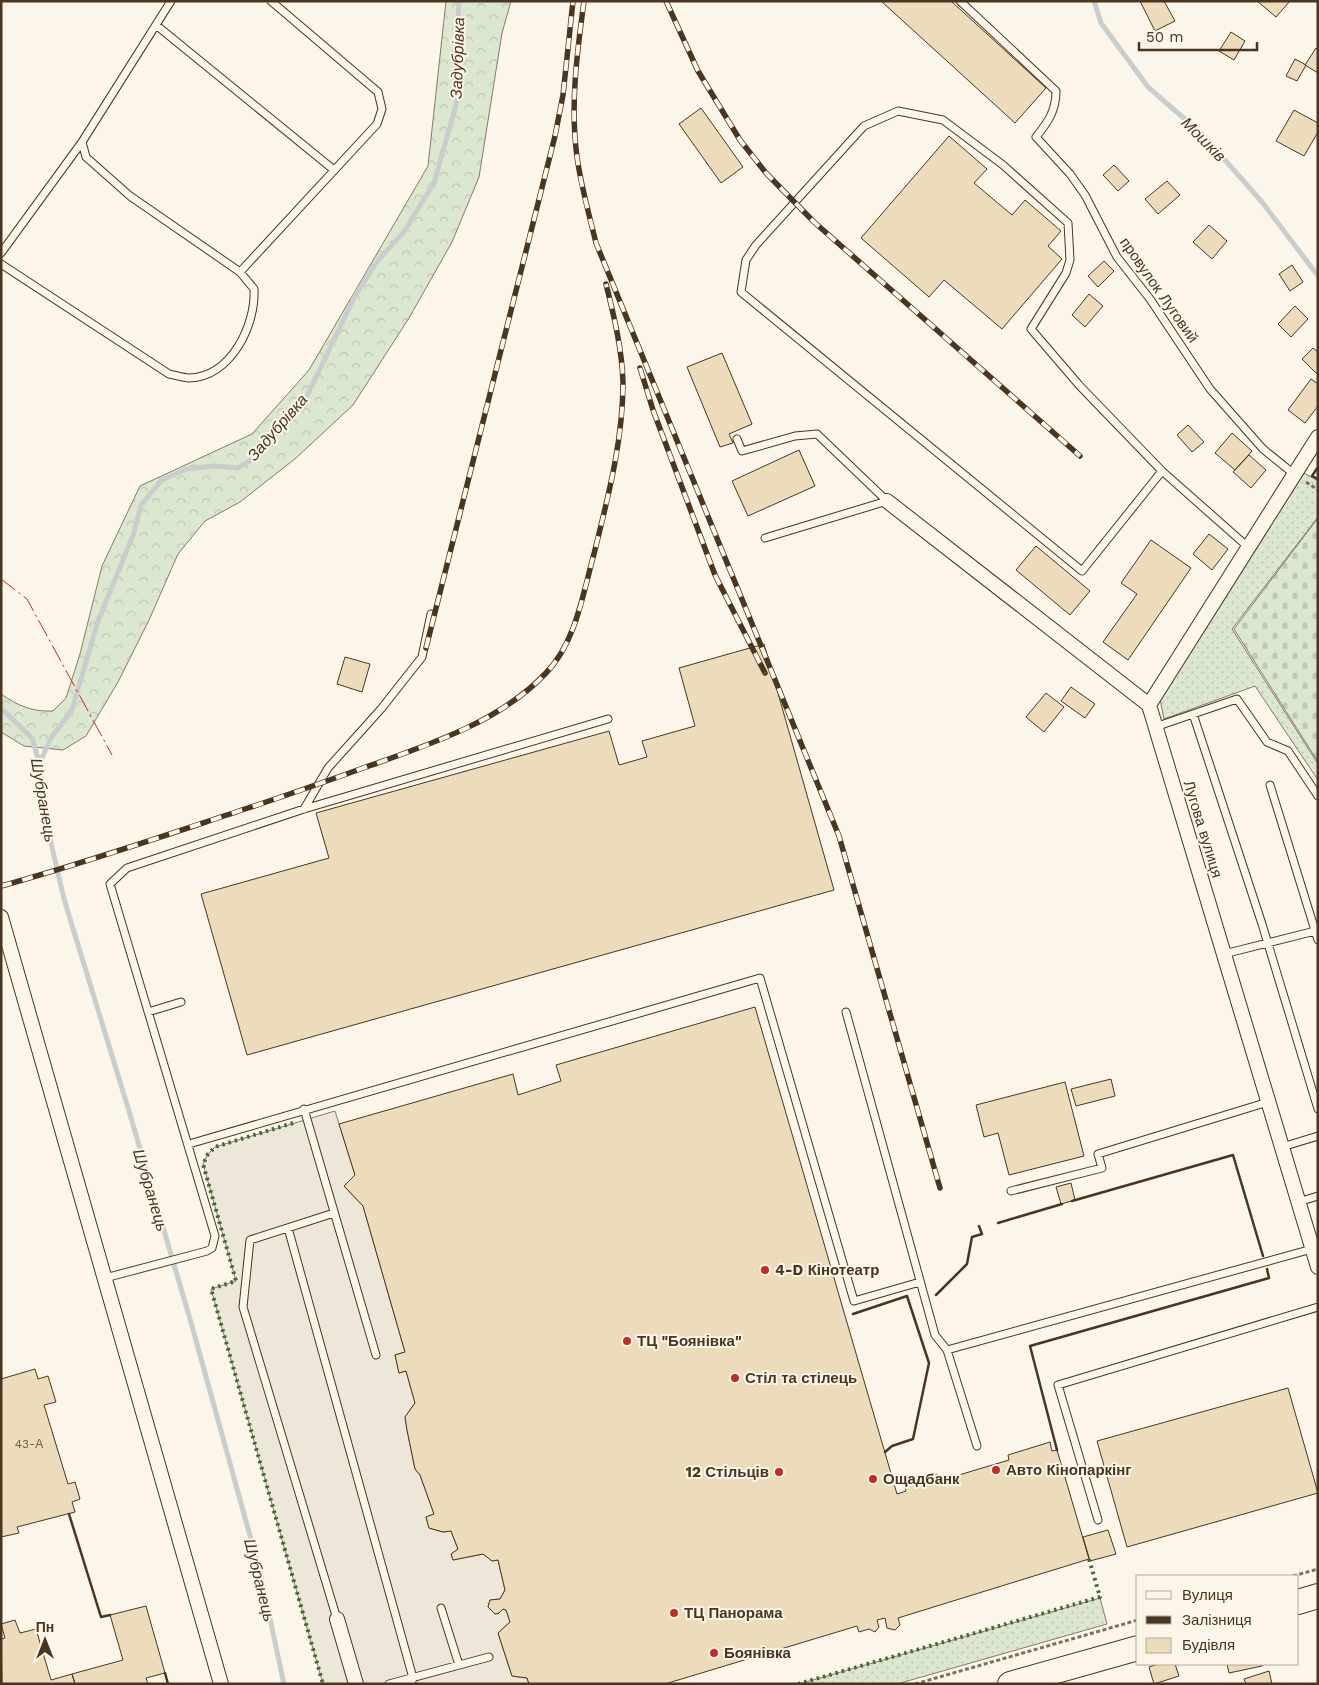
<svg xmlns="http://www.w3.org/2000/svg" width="1319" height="1685" font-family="'Work Sans',sans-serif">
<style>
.grass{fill:url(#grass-dots);stroke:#887966}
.forest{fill:url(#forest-crowns);stroke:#887966}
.cemetery{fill:url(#cemetery-stones);stroke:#887966}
.parking{fill:#ede7d9;stroke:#887966}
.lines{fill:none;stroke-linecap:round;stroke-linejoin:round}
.stream{stroke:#c9cecd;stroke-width:5}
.building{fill:#ecdcbc;stroke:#4a3520}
.service-casing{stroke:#4a3520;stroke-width:9}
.minor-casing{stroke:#4a3520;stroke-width:16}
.trunk-casing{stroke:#4a3520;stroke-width:26}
.path{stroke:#7f6f5c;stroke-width:3;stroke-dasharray:4 2.5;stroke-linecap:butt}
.service{stroke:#fbf6e9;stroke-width:7}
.minor{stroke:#fbf6e9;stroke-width:14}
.trunk{stroke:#fbf6e9;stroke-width:24}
.rail-casing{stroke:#4a3520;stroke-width:5.5}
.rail{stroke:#fbf6e9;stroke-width:4;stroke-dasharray:11;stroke-linecap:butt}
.hedge{stroke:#436837;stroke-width:4;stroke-dasharray:2.5 4;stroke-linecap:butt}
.wall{stroke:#4a3520;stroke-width:2.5}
.power{stroke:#c62828;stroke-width:1;stroke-dasharray:18 4 2.5 4;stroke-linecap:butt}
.poi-dot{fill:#c62828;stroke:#fbf6e9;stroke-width:2}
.labels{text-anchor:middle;stroke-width:4;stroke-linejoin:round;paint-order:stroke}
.number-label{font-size:12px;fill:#725f47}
.street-label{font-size:15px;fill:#4a3520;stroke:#fbf6e9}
.poi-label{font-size:15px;font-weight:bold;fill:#4a3520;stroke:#fbf6e9;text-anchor:start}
.water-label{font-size:16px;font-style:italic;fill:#4a3520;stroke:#fbf6e9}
</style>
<defs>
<pattern id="grass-dots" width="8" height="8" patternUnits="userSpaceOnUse" patternTransform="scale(1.25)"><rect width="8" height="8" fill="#dce7d0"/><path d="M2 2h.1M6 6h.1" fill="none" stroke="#bec7b2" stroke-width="1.8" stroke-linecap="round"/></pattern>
<pattern id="forest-crowns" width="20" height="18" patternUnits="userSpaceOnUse" patternTransform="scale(1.25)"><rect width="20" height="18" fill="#dce7d0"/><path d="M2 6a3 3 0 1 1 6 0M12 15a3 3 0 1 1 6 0" fill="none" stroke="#bec7b2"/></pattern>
<pattern id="cemetery-stones" width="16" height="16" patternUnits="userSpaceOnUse" patternTransform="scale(1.25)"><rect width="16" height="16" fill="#dce7d0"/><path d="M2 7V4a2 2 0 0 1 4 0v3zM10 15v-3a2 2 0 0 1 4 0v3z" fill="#bec7b2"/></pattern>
</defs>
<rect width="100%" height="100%" fill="#fbf6e9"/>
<path class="grass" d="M1304 473 1318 481V517L1232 629 1318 764V780L1255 686 1164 719 1160 699Z
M1100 1598 1107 1624 897 1684H799Z"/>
<path class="forest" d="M446 1H511L502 33 479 177 452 242 409 318 353 405 296 458 240 502 205 521 178 554 149 620 118 682 86 736 63 750 24 746 1 732V694C18 706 33 712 53 711L66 698 80 654 102 566 140 486 252 434 309 370 428 166Z"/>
<path class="cemetery" d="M1318 518V762L1234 629Z"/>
<path class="parking" d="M335 1111 355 1175 344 1186 363 1206 405 1352 395 1355 399 1373 406 1371 415 1403 405 1417 407 1430 415 1469 420 1475 434 1514 426 1517 429 1528 443 1532 451 1531 458 1549 451 1554 453 1560 483 1554 492 1561 498 1560 505 1590 500 1599 490 1600 488 1607 495 1614 499 1613 503 1609 506 1610 510 1622 498 1633 512 1676 527 1678 529 1684H323L211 1289 236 1281 203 1164 208 1154 215 1147Z"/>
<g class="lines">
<path class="stream" d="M1094 1 1101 23 1148 87 1202 134 1262 202 1318 276
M1 708 32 738 42 772 39 791 64 899 129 1111 192 1326 260 1572 284 1684
M40 762 51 738 72 710 98 621 134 533 141 505 162 480 187 469 213 466 238 468 253 459 306 398 355 296 378 260 403 233 434 183 457 102 455 79 459 1"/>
</g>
<path class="building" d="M881 1H951L1046 88 1015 123Z
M1140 1H1164L1175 21 1155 31Z
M1257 1H1290L1276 17Z
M1231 32 1245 41 1234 60 1219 51Z
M1316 48 1318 50V73L1305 65Z
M1295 59 1306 65 1297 81 1286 76Z
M701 108 743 167 721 183 679 124Z
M1294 110 1318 123V132L1304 156 1276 141Z
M949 136 987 169 974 183 1012 215 1025 200 1061 231 1048 246 1062 259 1002 329 944 280 929 297 861 238Z
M1114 165 1129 181 1118 191 1103 175Z
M1167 181 1180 195 1158 214 1145 199Z
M1209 225 1227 241 1212 259 1193 242Z
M1104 261 1114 271 1098 287 1088 276Z
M1292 265 1303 282 1290 291 1279 274Z
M1089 294 1103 306 1085 327 1072 315Z
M1295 306 1308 319 1291 337 1278 324Z
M1313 348 1318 352V375L1302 359Z
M722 353 752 424 729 434 733 443 720 447 687 367Z
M1311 379 1318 384V406L1305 423 1288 410Z
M1188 425 1204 442 1192 452 1177 435Z
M1232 433 1252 451 1235 470 1215 453Z
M799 450 815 486 748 516 732 481Z
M1249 455 1266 470 1251 488 1233 472Z
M1209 534 1228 549 1212 570 1193 554Z
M1151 540 1191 568 1128 660 1103 642 1137 594 1121 583Z
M1036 546 1090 591 1070 615 1016 570Z
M764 644 834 890 247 1055 201 894 329 858 316 813 609 731 619 765 647 757 642 741 695 726 679 668Z
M345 657 370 664 362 692 337 684Z
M1071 687 1095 704 1085 718 1061 701Z
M1046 693 1064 707 1044 732 1026 717Z
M755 1007 897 1494 906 1491 904 1486 937 1474 939 1481 1009 1460 1008 1455 1050 1442 1052 1451 1057 1450 1089 1559 898 1618 900 1625 895 1630 887 1628 885 1618 877 1620 879 1627 875 1632 869 1629 859 1632 857 1626 665 1684H529L527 1678 512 1676 498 1633 510 1622 506 1610 503 1609 499 1613 495 1614 488 1607 490 1600 500 1599 505 1590 498 1560 492 1561 483 1554 453 1560 451 1554 458 1549 451 1531 443 1532 429 1528 426 1517 434 1514 420 1475 415 1469 407 1430 405 1417 415 1403 406 1371 399 1373 395 1355 405 1352 363 1206 344 1186 355 1175 339 1124 513 1074 518 1095 561 1081 556 1065Z
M1111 1079 1115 1096 1076 1106 1071 1089Z
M1065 1082 1084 1156 1009 1175 998 1133 984 1137 976 1105Z
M1071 1183 1075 1200 1061 1204 1056 1187Z
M35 1369 38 1379 48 1376 56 1402 44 1405 68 1484 75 1482 80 1499 72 1502 75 1512 17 1527 19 1533 1 1537V1379Z
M1288 1388 1318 1493 1127 1547 1097 1441Z
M1108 1530 1116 1554 1090 1561 1083 1537Z
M146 1606 165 1673 146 1678 148 1684H75L72 1674 123 1660 110 1615Z
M15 1620 20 1633 36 1629 51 1680 72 1674 75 1684H2L1 1639 5 1638 1 1624Z
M1158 1664H1175L1179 1676 1154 1684 1149 1667Z
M1227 1664H1262V1666L1229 1673Z
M1269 1671 1272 1684H1246L1244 1679Z"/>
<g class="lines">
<g class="service-casing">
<path id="service" d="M171 1 82 142 86 157 130 196 240 272 377 124 382 109 378 92 271 1
M960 1 1056 91C1056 111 1048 122 1036 137L1070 174 1085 195 1117 257 1150 299 1210 389 1263 449 1294 474
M156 25 334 170
M1 253 82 142
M1 264 169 374C175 375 183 378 189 378 231 377 256 325 254 289L240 272
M737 439 742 451 795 436 817 434 887 501 765 538
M1162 471 1082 571 741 292 746 260 756 245 864 126 898 111 943 120 1003 165 1068 223 1070 260 1066 273 1031 329 1079 385 1162 471 1248 547
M1193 714 1262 924 1318 1109
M1155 727 1237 699 1267 742 1288 751 1318 796
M1270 785 1318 940
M304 809 328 768 381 709 422 657 431 614
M1224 954 1315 931
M148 1012 181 1002
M846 1012 935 1335 947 1350
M304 1109 376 1355
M189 1144 760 978 854 1301 920 1282
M1282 1147 1318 1136
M1011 1191 1102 1168 1098 1154 1268 1102
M1298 1202 1318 1196
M334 1213 250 1240 243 1307 337 1619
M288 1228 413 1678 411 1684
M105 1278 207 1251 212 1248 215 1236 110 884 127 868 304 809 608 719
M977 1446 947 1350 1312 1249
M1098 1520 1058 1385 1318 1307
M441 1608 459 1665
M389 1684 489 1657"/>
</g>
<g class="minor-casing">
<path id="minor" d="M1318 437 1149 705 1318 1267
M887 501 1149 705
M1 917 221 1684
M337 1619 356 1684"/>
</g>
<g class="trunk-casing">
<path id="trunk" d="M1298 1602 1318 1596
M1010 1684 1138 1648"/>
</g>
<path class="path" d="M1306 482 1318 490
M1293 1576 1318 1569
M915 1684 1138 1620"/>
<use href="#service" class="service"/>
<use href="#minor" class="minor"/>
<use href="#trunk" class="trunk"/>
<g class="rail-casing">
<path id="rail" d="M584 1C577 53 570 105 577 157 581 186 589 214 596 243L839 836 940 1188
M666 1 698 71 740 140 766 173 814 222 1080 456
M640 368 653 410 715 575 765 673
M426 648 555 136 563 95 573 1
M1 886C85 863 166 835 248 808 288 795 327 781 366 767 428 745 500 722 546 673 576 642 583 593 594 554 608 497 623 441 623 382 622 349 614 316 606 284"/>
</g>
<use href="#rail" class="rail"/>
<path class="hedge" d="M293 1123 215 1147 208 1154 203 1164 236 1281 211 1289 323 1684
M798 1684 1100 1597 1089 1559"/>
<path class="wall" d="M1318 467 1312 476 1318 479
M1072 1201 1233 1155 1263 1256
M998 1223 1062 1204
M936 1295 967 1264 972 1237 982 1234 979 1226
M853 1314 907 1296 929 1363 913 1439 892 1446 885 1452
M1057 1450 1030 1346 1269 1278 1267 1269
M69 1514 101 1617 110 1615
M165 1673 168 1684"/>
<path class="power" d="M1 579 27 599 112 755"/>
</g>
<g class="poi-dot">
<circle cx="765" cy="1270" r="5"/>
<circle cx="627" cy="1341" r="5"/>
<circle cx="735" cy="1378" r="5"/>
<circle cx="996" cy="1470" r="5"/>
<circle cx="779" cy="1472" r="5"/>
<circle cx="873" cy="1479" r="5"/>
<circle cx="674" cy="1613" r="5"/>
<circle cx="714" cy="1653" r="5"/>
</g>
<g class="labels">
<g class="number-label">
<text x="29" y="1448">43-А</text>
</g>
<g class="street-label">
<text transform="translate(1159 290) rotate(55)" y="5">провулок Луговий</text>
<text transform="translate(1203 829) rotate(73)" y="5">Лугова вулиця</text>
</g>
<g class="poi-label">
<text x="775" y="1275">4-D Кінотеатр</text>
<text x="637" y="1346">ТЦ "Боянівка"</text>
<text x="745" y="1383">Стіл та стілець</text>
<text x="1006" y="1475">Авто Кінопаркінг</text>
<text x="769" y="1477" text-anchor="end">12 Стільців</text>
<text x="883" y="1484">Ощадбанк</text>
<text x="684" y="1618">ТЦ Панорама</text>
<text x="724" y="1658">Боянівка</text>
</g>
<g class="water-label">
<text transform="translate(457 58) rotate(-88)" y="6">Задубрівка</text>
<text transform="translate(1204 139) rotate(45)" y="6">Мошків</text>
<text transform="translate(277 427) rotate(-49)" y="6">Задубрівка</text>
<text transform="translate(44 800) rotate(80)" y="6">Шубранець</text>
<text transform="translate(151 1190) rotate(73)" y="6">Шубранець</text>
<text transform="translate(260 1580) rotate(76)" y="6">Шубранець</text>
</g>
</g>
<rect width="1319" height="1685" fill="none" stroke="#4a3520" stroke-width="5"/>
<rect x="1136" y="1575" width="162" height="90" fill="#fbf6e9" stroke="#b4a999"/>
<rect x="1146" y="1591" width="25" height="8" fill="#fbf6e9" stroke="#b4a999"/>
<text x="1182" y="1600" font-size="15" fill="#4a3520">Вулиця</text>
<rect x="1146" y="1616" width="25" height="8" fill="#4a3520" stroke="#b4a999"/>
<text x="1182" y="1625" font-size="15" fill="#4a3520">Залізниця</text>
<rect x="1146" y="1638" width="25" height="15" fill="#ecdcbc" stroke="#b4a999"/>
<text x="1182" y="1650" font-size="15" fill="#4a3520">Будівля</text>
<g transform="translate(45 1640)" stroke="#fbf6e9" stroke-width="4" paint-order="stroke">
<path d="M0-4L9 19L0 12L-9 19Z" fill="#4a3520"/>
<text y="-8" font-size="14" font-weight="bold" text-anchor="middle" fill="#4a3520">Пн</text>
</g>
<path d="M1139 42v8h118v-8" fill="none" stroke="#4a3520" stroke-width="2.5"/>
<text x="1146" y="42" font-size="15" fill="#4a3520" stroke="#fbf6e9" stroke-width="4" paint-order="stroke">50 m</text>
</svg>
